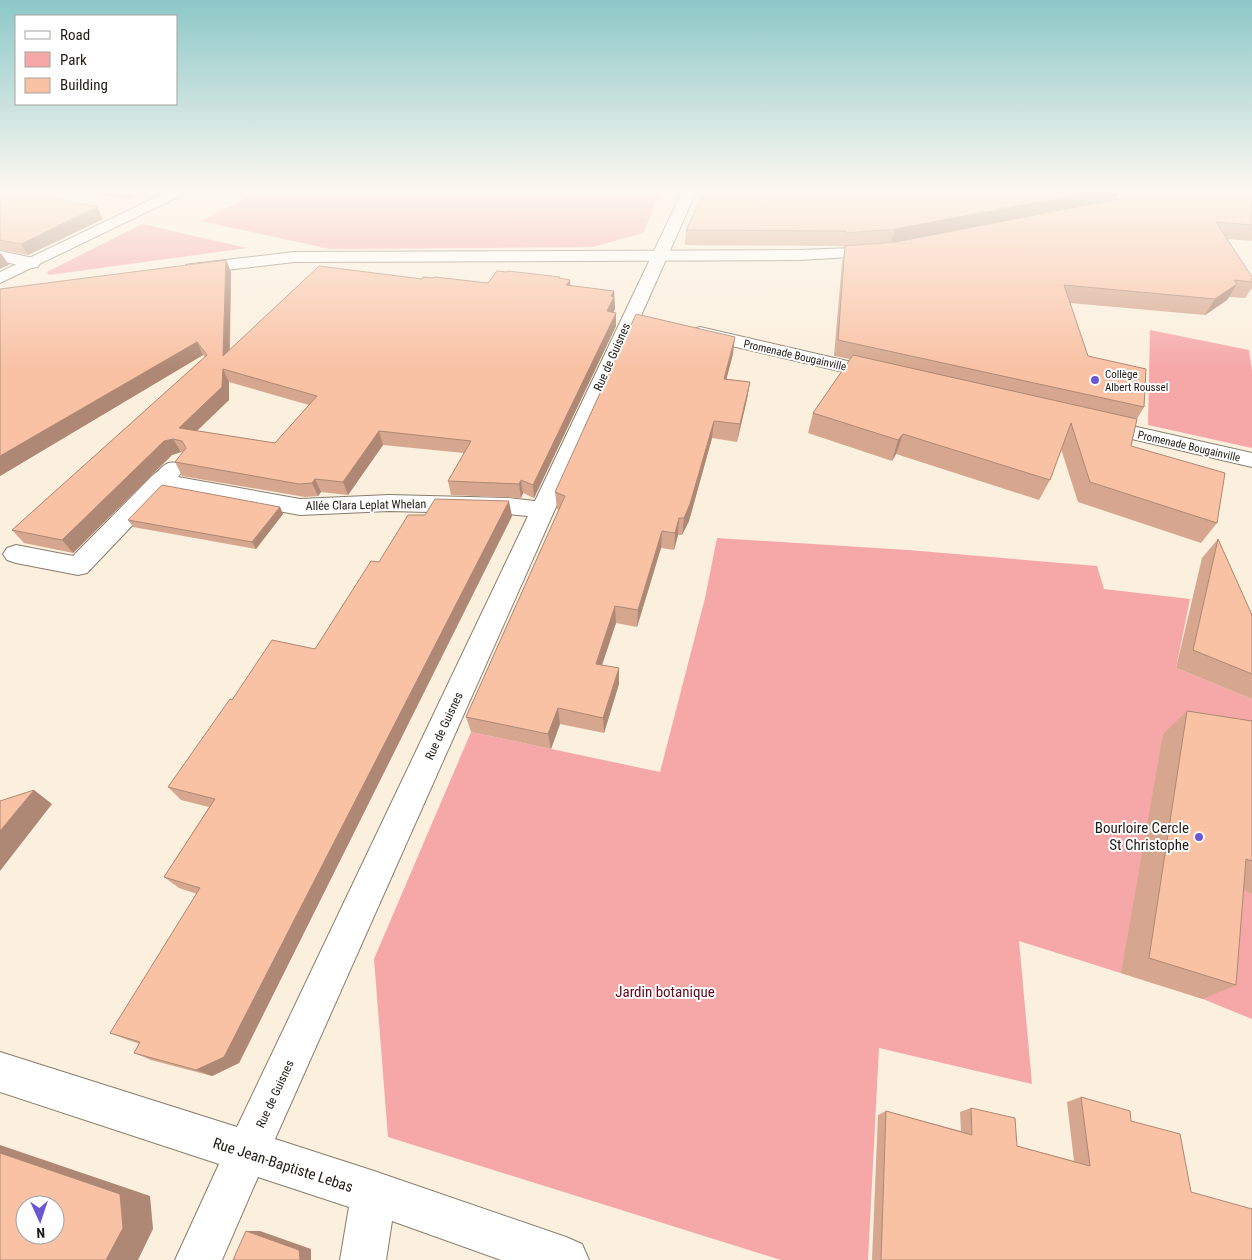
<svg xmlns="http://www.w3.org/2000/svg" width="1252" height="1260" font-family="'Roboto Condensed',sans-serif">
<style>
.green{fill:#f6a8a9}
.lines{fill:none;stroke-linecap:round;stroke-linejoin:round}
.street-casing{stroke:#887d6c;stroke-width:2}
.secondary-casing{stroke:#887d6c;stroke-width:2}
.street{fill:#fff;fill-rule:evenodd}
.secondary{fill:#fff;fill-rule:evenodd}
.wall{fill:#d6a78e;fill-rule:evenodd}
.shaded-wall{fill:#ae8874}
.building{fill:#f9c2a5;stroke:#ae8874;fill-rule:evenodd}
.poi-dot{fill:#6b57d1;stroke:#fefefe;stroke-width:2}
.labels{text-anchor:middle;stroke-width:4;stroke-linejoin:round;paint-order:stroke}
.far-street-label{font-size:11px;fill:#1f1b15;stroke:#fefefe}
.far-poi-label{font-size:11px;fill:#1f1b15;stroke:#fefefe;text-anchor:start}
.street-label{font-size:12px;fill:#1f1b15;stroke:#fefefe}
.near-poi-label{font-size:15px;fill:#1f1b15;stroke:#fefefe;text-anchor:end}
.near-park-label{font-size:15px;fill:#65081b;stroke:#fefefe}
.near-street-label{font-size:15px;fill:#1f1b15;stroke:#fefefe}
</style>
<rect width="100%" height="100%" fill="#fbefdd"/>
<path class="green" d="M85 192H147L129 200Z
M257 192H661L643 233 593 247 330 249 201 221Z
M142 224 247 248 49 275 47 272Z
M1150 330 1249 350 1252 371V448L1148 425Z
M717 538 908 550 1097 566 1104 589 1190 599 1176 668 1252 699V1019L1203 999 1019 941 1032 1084 879 1048 868 1260H781L388 1137 374 959 471 732 660 772 705 598Z"/>
<g class="lines">
<g class="street-casing">
<path id="street" d="M682 192H696L275 1139 374 1171 566 1237 582 1244 589 1260H501L392 1221 386 1260H340L349 1207 258 1177 222 1260H175L219 1164 0 1092V1052L237 1127 528 516 508 514 389 511 300 515 166 490 87 573 78 575 16 563 7 560 3 554 7 548 16 545 73 556 152 476C164 468 164 459 181 464L184 469 178 477 300 499 389 495 508 498 535 501Z
M1098 192H1122L1145 197 1147 200 1145 203 1140 204 1100 195Z
M0 251 38 259 40 263 38 267 32 268 0 261Z
M700 327 882 369 889 371 892 375 889 379 882 381 693 337 691 333 693 329Z
M1097 418 1252 453V467L1089 429 1086 424 1089 419Z"/>
</g>
<g class="secondary-casing">
<path id="secondary" d="M167 192H184L182 195 0 283V272Z
M881 247 887 249 889 252 887 255 799 260 294 262 192 274 186 273 184 269 186 265 192 264 294 252 799 250Z"/>
</g>
<use href="#street" class="street"/>
<use href="#secondary" class="secondary"/>
</g>
<path class="wall" d="M0 192 103 219 28 255 0 250Z
M704 192H1119L1116 199 1140 194 1129 192H1252V241L1227 239 1252 277V288L1245 298 1229 297 1227 300 1205 315 1070 303 1088 356 1144 407 1137 419 1131 446 1217 523 1201 543 1078 502 1061 449 1050 480 1039 500 896 454 892 461 808 433 813 413 850 359 834 356 842 262 845 248H843V246L685 245 686 230Z
M226 260 231 272 230 350 422 279 433 278 488 283 560 279 570 280V286L614 291 615 309 613 313 616 326 534 498 523 493 521 498 451 495 448 481 464 453 383 445 348 495 321 492 318 496 305 497 182 476 175 462 183 453 181 452 172 455 73 553 24 543 12 530 205 357 203 355 0 476V289ZM229 382 309 405 275 443 197 431 229 400Z
M733 354 726 379 750 382 747 399 737 442 712 438 689 521 682 535H678L674 550 661 548 637 627 616 623 602 665 619 668V684L604 733 560 724 551 749 471 732 466 717 559 510 557 509 555 492Z
M280 507 283 514 256 549 133 527 128 520Z
M512 516 239 1063 212 1076 151 1060 134 1053 140 1044 128 1040 110 1033 197 894 179 888 164 877 209 807 181 800 168 787 232 700 315 649 379 562Z
M1218 539 1252 615V699L1176 668 1202 558Z
M1187 711 1252 721V894L1244 890 1236 985 1203 999 1121 973 1163 734Z
M1081 1097 1131 1121 1191 1192 1252 1260H872L878 1115 886 1111 961 1131 960 1112 971 1108 1017 1146 1074 1161 1067 1102Z"/>
<path class="shaded-wall" d="M1092 192H1119L1115 200 891 244 895 229Z
M97 207 103 219 28 255 21 244Z
M1 253 9 265 0 269V254Z
M226 260 231 272 229 369 223 356Z
M570 280 571 292 566 285Z
M1237 284 1227 300 1205 315 1215 299Z
M614 291 615 309 607 324V311L611 296Z
M616 313V326L534 498 533 485Z
M735 337 733 354 722 396 724 379Z
M197 342 203 355 0 476V456Z
M223 369 229 382V400L186 441 179 428Z
M750 382 747 399 737 442 740 424Z
M714 421 712 438 689 521 682 535 684 518Z
M379 431 383 445 348 495 343 482Z
M903 434 896 454 892 461 898 440Z
M173 439 181 452 172 455 73 553 62 540 164 441Z
M315 479 321 492 318 496 312 483Z
M521 480 523 493 521 498 519 484Z
M509 501 512 516 239 1063 212 1076 196 1070Z
M280 507 283 514 256 549 252 542Z
M679 518 678 535 674 550 675 533Z
M662 531 661 548 637 627 638 610Z
M615 606 616 623 597 680 596 664Z
M619 668V684L604 733 603 718Z
M558 708 560 724 551 749 548 734Z
M34 790 52 804 0 871V831Z
M0 1145 150 1196 153 1229 138 1260H106L0 1153Z
M246 1231H260L311 1249V1260H300Z"/>
<path class="building" d="M0 192H24L97 207 21 244 0 240Z
M704 192H1092L895 229 846 233V231L686 230Z
M1153 192H1252V225L1216 222 1252 277V282L1234 280 1237 284 1215 299 1064 285 1088 356 1146 369 1144 407 838 340 845 246 896 242Z
M226 260 223 356 319 266 422 279 423 277 433 278 435 277 488 283 497 271 507 272 508 271 560 277 559 278 570 280 566 285 614 291 611 296 614 297 607 311 616 313 533 485 521 480 519 484 448 481 471 441 379 431 343 482 315 479 312 483 299 484 175 462 186 448 182 441 173 439 164 441 62 540 12 530 207 355 197 342 0 456V289ZM223 369 317 396 275 443 179 428 222 387Z
M636 314 735 337 724 379 750 382 740 424 714 421 690 504 684 518H679L675 533 662 531 638 610 615 606 596 664 619 668 603 718 558 708 548 734 466 717 565 496 555 492Z
M853 355 1137 419 1131 446 1225 473 1217 523 1090 482 1071 423 1050 480 903 434 898 440 813 413Z
M162 485 280 507 252 542 128 520Z
M435 499 509 501 224 1057 196 1070 134 1053 140 1042 110 1033 200 888 164 877 215 799 168 787 230 699 232 700 272 640 315 649 371 561 379 562 408 515H425Z
M1218 539 1252 615V674L1193 650Z
M1187 711 1252 721V861L1246 859 1236 985 1149 958Z
M34 790 0 831V801Z
M1081 1097 1130 1111 1131 1121 1180 1134 1191 1192 1252 1209V1260H881L886 1111 972 1135 971 1108 1015 1118 1017 1146 1090 1166Z
M0 1153 120 1194 123 1228 106 1260H0ZM25 1205H55V1235H25Z
M246 1231 299 1250 300 1260H233Z"/>
<linearGradient id="sky" x2="0" y2="1"><stop stop-color="#8cc8c8"/><stop offset="0.52" stop-color="#fdf8f0"/><stop offset="1" stop-color="#fdf8f0" stop-opacity="0"/></linearGradient>
<rect width="1252" height="368" fill="url(#sky)"/>
<g class="poi-dot">
<circle cx="1095" cy="380" r="5"/>
<circle cx="1199" cy="837" r="5"/>
</g>
<g class="labels">
<g class="far-street-label">
<text transform="translate(795 355) rotate(13)" y="4">Promenade Bougainville</text>
<text transform="translate(1189 446) rotate(13)" y="4">Promenade Bougainville</text>
</g>
<g class="far-poi-label">
<text x="1105" y="378">Collège<tspan x="1105" dy="13">Albert Roussel</tspan></text>
</g>
<g class="street-label">
<text transform="translate(612 357) rotate(-66)" y="4">Rue de Guisnes</text>
<text transform="translate(366 505) rotate(-1)" y="4">Allée Clara Leplat Whelan</text>
<text transform="translate(444 726) rotate(-65)" y="4">Rue de Guisnes</text>
<text transform="translate(275 1094) rotate(-65)" y="4">Rue de Guisnes</text>
</g>
<g class="near-poi-label">
<text x="1189" y="833">Bourloire Cercle<tspan x="1189" dy="17">St Christophe</tspan></text>
</g>
<g class="near-park-label">
<text x="665" y="997">Jardin botanique</text>
</g>
<g class="near-street-label">
<text transform="translate(283 1165) rotate(18)" y="5">Rue Jean-Baptiste Lebas</text>
</g>
</g>
<rect x="15" y="15" width="162" height="90" fill="#fefefe" stroke="#a5a3a1"/>
<rect x="25" y="31" width="25" height="8" fill="#ffffff" stroke="#a5a3a1"/>
<text x="60" y="40" font-size="15" fill="#1f1b15">Road</text>
<rect x="25" y="52" width="25" height="15" fill="#f6a8a9" stroke="#a5a3a1"/>
<text x="60" y="65" font-size="15" fill="#1f1b15">Park</text>
<rect x="25" y="78" width="25" height="15" fill="#f9c2a5" stroke="#a5a3a1"/>
<text x="60" y="90" font-size="15" fill="#1f1b15">Building</text>
<g transform="translate(40 1220) rotate(177)"><circle r="24" fill="#fefefe" stroke="#a5a3a1"/>
<path d="M0-4L9 19L0 12L-9 19Z" fill="#6b57d1"/>
<text y="-8" font-size="14" font-weight="bold" text-anchor="middle" fill="#1f1b15">N</text>
</g>
</svg>
